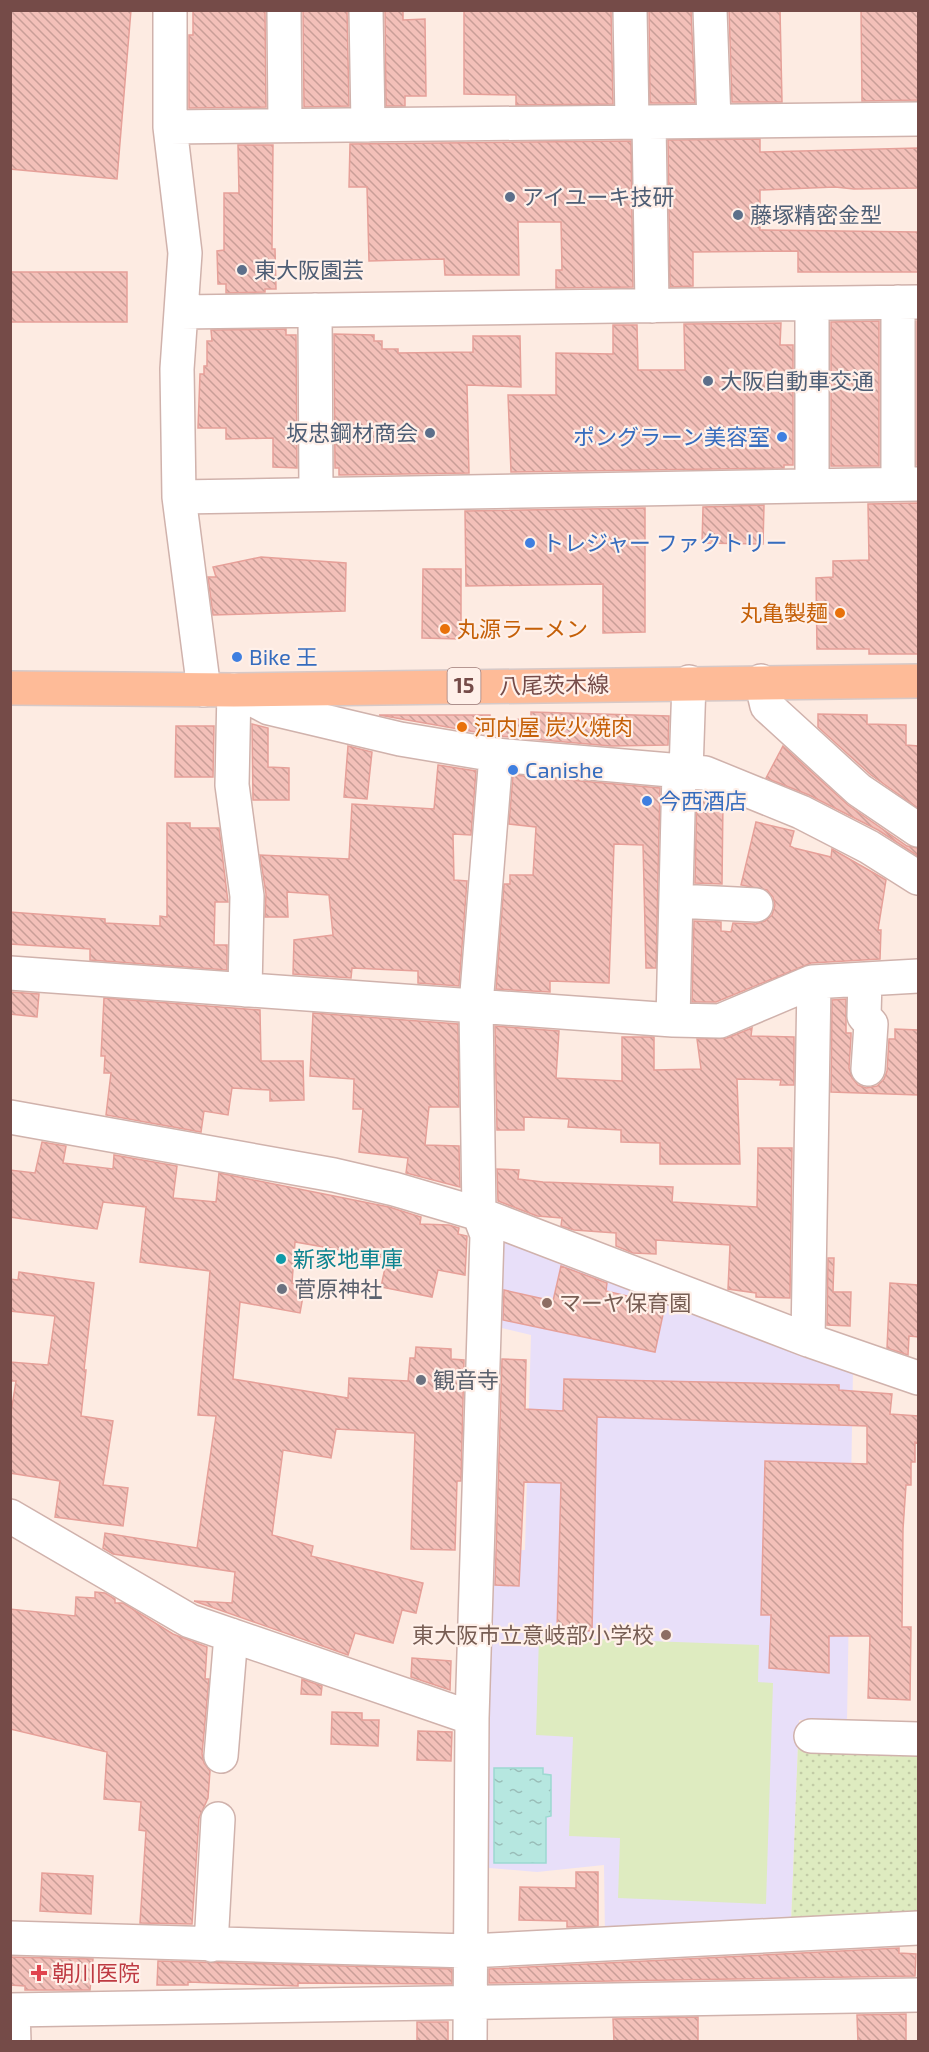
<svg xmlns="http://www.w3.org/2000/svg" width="929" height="2052" font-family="'Exo 2','Noto Sans JP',sans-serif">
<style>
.education{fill:#e8dff9}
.grass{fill:url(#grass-dots)}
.garden{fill:#deebc0}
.water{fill:url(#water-ripples);stroke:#9cd9d1;stroke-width:1.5}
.building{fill:url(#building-back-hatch);stroke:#e6a099;stroke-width:1.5}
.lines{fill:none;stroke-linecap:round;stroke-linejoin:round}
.minor-casing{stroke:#d0b2ac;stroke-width:36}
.major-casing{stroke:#d6c9c8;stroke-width:36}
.minor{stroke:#fff;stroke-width:33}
.major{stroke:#febb98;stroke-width:33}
.service-dot{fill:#5c6f8a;stroke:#fff0e9;stroke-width:2}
.shop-dot{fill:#3f7fe0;stroke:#fff0e9;stroke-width:2}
.food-dot{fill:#e8710a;stroke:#fff0e9;stroke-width:2}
.culture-dot{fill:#0f9aa8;stroke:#fff0e9;stroke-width:2}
.worship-dot{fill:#6b7280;stroke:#fff0e9;stroke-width:2}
.education-dot{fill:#8d6e63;stroke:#fff0e9;stroke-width:2}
.health-dot{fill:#e0444e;stroke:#fff0e9;stroke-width:2}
.labels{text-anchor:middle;stroke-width:4.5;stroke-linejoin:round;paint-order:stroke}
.shield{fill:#fff0e9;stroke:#9e7c78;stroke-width:1.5}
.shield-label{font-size:21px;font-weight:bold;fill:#754b48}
.service-label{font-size:22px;fill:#4e5e75;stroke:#fff0e9;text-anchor:start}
.shop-label{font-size:22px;fill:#366cbe;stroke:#fff0e9;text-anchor:start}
.food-label{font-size:22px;fill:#c56008;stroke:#fff0e9;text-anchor:start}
.street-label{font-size:22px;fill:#754b48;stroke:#fff0e9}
.culture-label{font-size:22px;fill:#0d838f;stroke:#fff0e9;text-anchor:start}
.worship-label{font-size:22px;fill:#5b616d;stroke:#fff0e9;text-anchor:start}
.education-label{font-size:22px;fill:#785e54;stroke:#fff0e9;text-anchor:start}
.health-label{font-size:22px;fill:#be3a42;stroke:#fff0e9;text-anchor:start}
</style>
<defs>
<pattern id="grass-dots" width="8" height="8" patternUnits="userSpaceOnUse" patternTransform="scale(1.5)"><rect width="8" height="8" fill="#deebc0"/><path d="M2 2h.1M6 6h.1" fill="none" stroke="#c2cba6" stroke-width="1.8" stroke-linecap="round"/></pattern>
<pattern id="water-ripples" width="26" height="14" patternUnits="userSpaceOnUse" patternTransform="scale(1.5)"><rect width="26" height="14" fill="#b6e7e0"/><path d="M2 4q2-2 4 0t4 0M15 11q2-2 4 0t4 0" fill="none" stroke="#99bdb8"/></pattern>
<pattern id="building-back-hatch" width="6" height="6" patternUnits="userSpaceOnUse" patternTransform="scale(1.5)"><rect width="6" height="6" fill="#f3c0b9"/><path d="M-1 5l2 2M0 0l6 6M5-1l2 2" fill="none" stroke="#c99e98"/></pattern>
</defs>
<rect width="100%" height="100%" fill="#fdebe2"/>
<path class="education" d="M496 1230 853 1370 847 1721 799 1720 791 1925 605 1937 604 1865 537 1872 478 1867 486 1551 525 1550 531 1335 489 1325Z"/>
<path class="grass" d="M798 1744 910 1747 918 1757 917 1916 791 1925Z"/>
<path class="garden" d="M539 1637 759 1645 758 1682 773 1683 766 1904 618 1898 620 1838 569 1836 573 1737 536 1735Z"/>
<path class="water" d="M494 1768H543V1774L551 1775V1816L546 1817V1863H494Z"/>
<path class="building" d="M10 10H131L117 179 10 169Z
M303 10H347L349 106 304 107Z
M385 10H403V20L425 19 426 96H405V106H386Z
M464 10H611L613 104 516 105V95L464 94Z
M649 10H691L695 103H650Z
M729 10H780L782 102H732Z
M861 10H918V100L862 101Z
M193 11H265L266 107 189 108V35H193Z
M760 139V152L918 148V188L854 189 835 187 760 190V230L918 232V272H798V251L693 252V286L670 287 668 140Z
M631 141 633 287 556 288V270H562L561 222H518L519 275H445L444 259 369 261 367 187H349L350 144Z
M238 145H273L272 249H275L276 289H265V292L226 293V284H218L217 251 224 250V193H239Z
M10 272H127V322H10Z
M879 321V466H831V322Z
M917 321H918V465H917Z
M781 323 780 345H793V465H784V468L511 472 508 395H556V353L613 354V325H637L638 370H685L684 324Z
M286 329V335H296L297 468 273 467V438L226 439V428H198L200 374H204V366H207V341H212L211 330Z
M334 334 374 335V341H382V349H398V353L473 352V336H520L521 387 467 385 469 473 339 475V468H335Z
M918 503V654H869V649H817L816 578 833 577V561L869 560 868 504Z
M764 505 763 544 702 543 703 507Z
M645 508V632L603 633V584L466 586 465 511Z
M261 557 346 563 345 611 213 615 208 577H216L213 567Z
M423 569H461V639L422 638Z
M531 712 669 716 668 745 611 746 498 736 379 715H490V720L531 719Z
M818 714 867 715V724L906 725V745L918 746V808L871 775 818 727Z
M252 724 268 728V767L289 768V800H253Z
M176 726H214L213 777H175Z
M348 746 372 752 367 799 344 797Z
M783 746 848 805 907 846 918 848V856L878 830 809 795 766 778Z
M438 765 476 771 471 835 453 834 454 880 467 881 459 986 418 983V971L352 968 351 978 293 974 294 940 333 935 329 895 287 892 288 917H265L266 894 260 855 349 859 352 804 434 809Z
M513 775 660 788 656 968H646L643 845 614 844 609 983 550 981V992L496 989 504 884H510V875H533L536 827 509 824Z
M697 791 723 801 722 884 695 883Z
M756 822 794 831 790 846 794 848 831 857 832 849 886 880 878 930H881L880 959 811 963 716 1002H692L694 921 721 922V931L731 932 733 923 756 924 765 921 772 915 775 905 773 897 767 890 741 885Z
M167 823H190V828H219L228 902H215L214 945H227V970L90 960V949L10 944V912L105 919V923L160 926V916L167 917Z
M10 992 39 994 37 1017 10 1014Z
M104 998 260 1010 261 1061H303L304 1100 270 1101V1090L232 1088 228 1115 204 1111 201 1132 106 1115 111 1073H104L105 1056H101Z
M846 999V1033H851V1037L849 1068 852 1078 858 1085 866 1088 877 1086 884 1079 887 1071 889 1039H895V1029L918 1030V1095L831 1092 832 1000Z
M313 1013 458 1024 459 1107H429L425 1145 459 1146 460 1187 406 1173 408 1158 359 1152 363 1109H353L354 1079 310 1076Z
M495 1026 559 1031 556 1078 622 1081V1037H654V1070L701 1069 697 1039 727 1038 752 1028 751 1036 794 1037V1085H780L781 1080 737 1079 740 1164H660V1143L621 1142V1130L568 1127 569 1119 524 1117V1130H497Z
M42 1142 66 1146 63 1163 113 1169 114 1155 177 1166 173 1198 216 1202 219 1173 389 1207 421 1217 420 1224 449 1225 459 1228 458 1234 467 1236 465 1275 438 1270 432 1297 381 1287 387 1258 295 1242 292 1283 305 1285 300 1313 240 1302 233 1379 348 1398 349 1378 408 1381 410 1358H415L416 1347 451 1349V1359L464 1360 461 1481H457L455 1550 411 1549 415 1433 336 1429 331 1458 283 1450 272 1535 313 1546 311 1556 423 1583 416 1613 402 1610 393 1643 355 1633 348 1655 194 1601 232 1603 235 1572 113 1554 103 1548 105 1533 197 1548 216 1416 198 1415 210 1271 140 1262 146 1207 103 1202 97 1229 10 1217V1170L35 1173Z
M758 1148H792L790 1298 756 1297V1293L728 1289 730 1245 656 1240V1254L633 1253 616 1246V1233L574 1230 561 1226 562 1218 537 1216 498 1201 497 1169 519 1170 518 1179 543 1182 673 1187 672 1202 757 1207Z
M828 1258H834L833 1292H851L850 1326 827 1325Z
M561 1266 607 1283 606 1291 665 1305 655 1352 503 1320 504 1290 553 1301Z
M19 1272 94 1283 84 1370H86L81 1416 113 1421 103 1485 128 1488 123 1526 55 1517 60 1481 10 1473V1419L16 1381H10V1362L48 1365 55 1316 10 1311V1279L18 1280Z
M890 1283 918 1285V1337L909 1336 908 1355 887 1348Z
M502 1359 526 1360 525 1409 563 1411 564 1379 839 1385V1390L892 1394 890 1414 918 1416V1443L915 1442V1462H911V1485H906L903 1529 902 1627H911L910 1700 868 1698 870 1636H829V1673L769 1668 771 1615H761L765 1461 867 1464V1426L597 1417 592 1631 557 1630 561 1483 524 1482 519 1586 495 1585Z
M95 1592 105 1593 115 1599V1603H123L173 1634 207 1647 205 1679H209L202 1754 204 1763 210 1771 208 1798 199 1818 192 1924 140 1923 146 1831 139 1830 141 1802 104 1799 107 1752 10 1729V1609L75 1616 76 1597 95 1598Z
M412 1658 451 1661 450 1690 411 1677Z
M302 1679 322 1686 321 1695 301 1694Z
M332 1712 362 1713V1720H379L378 1746 331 1744Z
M418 1731 452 1732 451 1761 417 1760Z
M576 1872H598V1926L567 1927V1921L519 1920 520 1887 576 1888Z
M42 1873 93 1876 91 1914 40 1911Z
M899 1948V1953L916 1954 915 1976 489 1983V1969Z
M10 1957 93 1959 90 1990H25V1986L10 1985Z
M158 1961 452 1969V1984L298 1983V1986L188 1982V1985H157Z
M906 2014V2042H858L857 2015Z
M698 2017V2042H614L613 2019Z
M417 2022H448V2042H417Z"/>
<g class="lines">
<g class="minor-casing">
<path id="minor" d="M170 10V127L185 253 177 369 179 497 204 690
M284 10 285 125
M366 10 368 125
M630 10 632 122
M710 10 714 121
M649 122 652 306
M170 127 918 119
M812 304V485
M315 310 316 494
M181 312 918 302
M898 484V302
M179 497 918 484
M761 681 767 706 859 790 918 830
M686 772 689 682
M677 901 756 905
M10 973 673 1020 720 1021 812 982 918 976
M865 979 864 1016 871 1024 868 1069
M245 990 247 896 232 785 234 690 269 708 400 739 496 755 705 773 801 812 869 847 918 878
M673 1020 679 771
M10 1117 334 1175 394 1189 479 1214 808 1340 918 1378
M808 1340 814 982
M10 1516 190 1621 472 1718
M811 1736 918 1739
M221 1756 231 1635
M10 1938 469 1951 918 1928
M211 1945 218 1819
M10 2010 918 1995
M13 2010 14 2042
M470 2042 472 1718 487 1235 479 1214 476 1005 496 755"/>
</g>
<g class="major-casing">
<path id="major" d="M10 688 234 690 918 681"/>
</g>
<use href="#minor" class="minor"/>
<use href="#major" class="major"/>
</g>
<g class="service-dot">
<circle cx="510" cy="197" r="6"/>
<circle cx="738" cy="215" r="6"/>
<circle cx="242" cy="270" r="6"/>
<circle cx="708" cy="381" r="6"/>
<circle cx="430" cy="433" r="6"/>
</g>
<g class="shop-dot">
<circle cx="782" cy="437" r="6"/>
<circle cx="530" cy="543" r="6"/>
<circle cx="237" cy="657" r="6"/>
<circle cx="513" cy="770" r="6"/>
<circle cx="647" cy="801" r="6"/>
</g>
<g class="food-dot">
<circle cx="840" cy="613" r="6"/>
<circle cx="445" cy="629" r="6"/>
<circle cx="462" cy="727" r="6"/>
</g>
<circle class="culture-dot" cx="281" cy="1259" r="6"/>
<g class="worship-dot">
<circle cx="282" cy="1289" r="6"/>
<circle cx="421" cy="1380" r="6"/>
</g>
<g class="education-dot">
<circle cx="547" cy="1303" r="6"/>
<circle cx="666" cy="1635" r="6"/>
</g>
<path class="health-dot" d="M36 1964h6v6h6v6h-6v6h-6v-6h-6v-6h6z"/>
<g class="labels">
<rect class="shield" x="447.5" y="668" width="33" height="36" rx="4.5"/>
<g class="shield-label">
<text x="464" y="693">15</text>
</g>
<g class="service-label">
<text x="522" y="205">アイユーキ技研</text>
<text x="750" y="223">藤塚精密金型</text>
<text x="254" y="278">東大阪園芸</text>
<text x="720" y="389">大阪自動車交通</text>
<text x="418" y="441" text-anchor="end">坂忠鋼材商会</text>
</g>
<g class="shop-label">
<text x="770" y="445" text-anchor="end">ポングラーン美容室</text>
<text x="542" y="551">トレジャー ファクトリー</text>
<text x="249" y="665">Bike 王</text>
<text x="525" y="778">Canishe</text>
<text x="659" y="809">今西酒店</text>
</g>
<g class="food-label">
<text x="828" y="621" text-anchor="end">丸亀製麺</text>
<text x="457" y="637">丸源ラーメン</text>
<text x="474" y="735">河内屋 炭火焼肉</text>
</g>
<g class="street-label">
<text transform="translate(554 685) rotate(-1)" y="8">八尾茨木線</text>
</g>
<g class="culture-label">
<text x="293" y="1267">新家地車庫</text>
</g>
<g class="worship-label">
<text x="294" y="1297">菅原神社</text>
<text x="433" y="1388">観音寺</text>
</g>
<g class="education-label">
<text x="559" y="1311">マーヤ保育園</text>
<text x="654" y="1643" text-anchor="end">東大阪市立意岐部小学校</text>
</g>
<g class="health-label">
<text x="52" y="1981">朝川医院</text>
</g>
</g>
<rect width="929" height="2052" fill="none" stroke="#754b48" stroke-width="24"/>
</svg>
